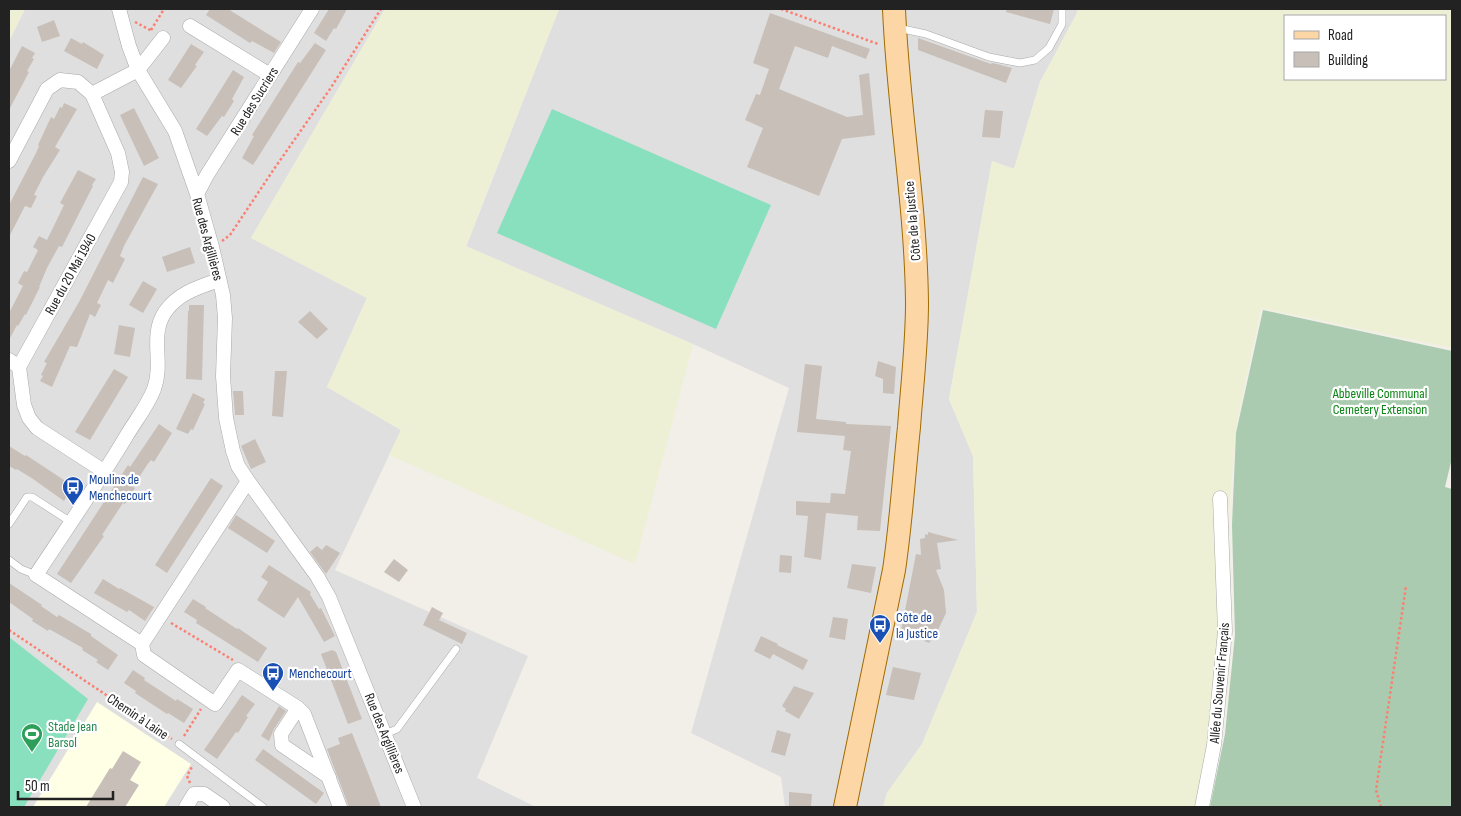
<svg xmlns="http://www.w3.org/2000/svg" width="1461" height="816" font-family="'Sofia Sans Condensed',sans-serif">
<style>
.residential{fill:#e0dfdf}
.education{fill:#ffffe5}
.farmland{fill:#eef0d5;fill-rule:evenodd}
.cemetery{fill:#aacbaf}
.pitch{fill:#88e0be}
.building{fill:#c7bfb8}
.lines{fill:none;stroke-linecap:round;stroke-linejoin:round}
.lane-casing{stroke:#a9a9a9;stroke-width:8}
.street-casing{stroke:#a9a9a9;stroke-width:15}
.primary-casing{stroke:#a06b00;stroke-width:24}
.path{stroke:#fa8072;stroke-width:2.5;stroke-dasharray:2.5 2.5;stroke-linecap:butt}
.lane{stroke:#fff;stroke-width:7}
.street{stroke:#fff;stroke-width:14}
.primary{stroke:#fcd6a4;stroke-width:22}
.labels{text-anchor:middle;stroke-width:4.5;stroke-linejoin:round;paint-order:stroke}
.street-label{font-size:14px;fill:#222;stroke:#fff}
.park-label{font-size:14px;fill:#0c8416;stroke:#fff}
.transit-label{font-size:14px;fill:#164399;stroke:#fff;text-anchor:start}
.leisure-label{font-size:14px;fill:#27864d;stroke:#fff;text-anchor:start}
</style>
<rect width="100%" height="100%" fill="#f2efe9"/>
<path class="residential" d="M25 9H385L251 238 367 298 327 387 401 430 335 570 528 656 477 778 536 807H9V41Z
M559 9H1078L1076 15 1040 82 1014 169 992 161 949 399 973 456 977 612 922 744 887 793 883 807H785L781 777 691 733 789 388 693 344 466 247Z"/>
<path class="education" d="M97 702 191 764 164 807H33Z"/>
<path class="farmland" d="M9 9H25L9 41Z
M385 9H559L466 246 693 344 635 564 389 455 401 430 327 387 367 298 251 238Z
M1078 9H1452V348L1261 308 1237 422 1228 520 1231 635 1201 807H883L887 793 922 744 977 612 973 456 949 399 992 161 1014 169 1040 82 1076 15ZM1285 16H1445V79H1285Z"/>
<path class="cemetery" d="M1263 310 1452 351V458L1445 487 1452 489V807H1210L1225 734 1235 635 1232 525 1236 433Z"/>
<path class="pitch" d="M552 109 771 205 716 329 497 233Z
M9 637 88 699 24 807H9Z"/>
<path class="building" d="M210 9H228L281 42 274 53 252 41 250 43 206 15Z
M329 9H347L336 29 334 28 326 41 314 33Z
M1007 9H1054L1050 24 1006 12Z
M770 13 870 49 866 59 832 46 828 58 795 46 779 89 847 117 863 115 859 75 869 73 875 135 842 139 819 196 747 167 763 128 745 120 756 94 760 95 769 69 753 63Z
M54 20 60 36 42 42 37 27Z
M71 38 82 44 83 42 104 55 97 69 64 51Z
M918 38 991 64 992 63 997 64 1012 68 1006 83 918 50Z
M315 43 326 50 253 165 242 158 254 136 252 135 298 62 300 63Z
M191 44 204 52 195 65 197 66 181 88 168 80Z
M22 46 35 53 32 58 34 59 27 71 29 72 9 110V71Z
M233 70 244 77 232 99 234 101 224 117 222 116 207 136 196 129Z
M64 103 77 109 55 147 60 150 43 177 34 195 37 196 31 208 25 206 9 237V205L36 153 39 146 38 145 51 117 54 119 60 107 62 108Z
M134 108 159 158 144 166 120 115Z
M985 110 1003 111 1000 138 982 137Z
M78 170 96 179 92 185 93 186 62 247 59 246 47 268 39 287H40L26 315 25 314 18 326 17 325 9 340V313L23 286 18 283 24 271 27 272 38 250 33 247 39 236 47 240 64 205 60 203Z
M143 177 158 184 124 246 120 256 125 259 113 283 108 280 97 303 101 305 95 317 90 314 77 347 70 346 52 387 40 381 43 376 41 375 47 363 44 362 79 302Z
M190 247 195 263 167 272 162 257Z
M143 281 157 289 143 313 129 305Z
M189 305H204L202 380 186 379 188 311H189Z
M310 311 328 329 317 339 298 322Z
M119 325 135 328 130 357 114 354Z
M878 361 896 367 894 394 883 393V379L875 376Z
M805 364 822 366 816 419 846 422V424L891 426 880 531 857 530 858 516 826 513 821 560 804 557 808 516 796 515V501L830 503 831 493 845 494 851 451 843 450 845 436 797 432Z
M114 369 128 377 90 440 75 432Z
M275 371H287L283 417 272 416Z
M233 391H243L244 415H235Z
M193 393 205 399 203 403 205 404 193 430 191 429 188 434 176 429Z
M159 424 172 433 154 462 151 460 147 465 133 487 135 488 125 504 123 503 102 535 104 536 71 583 57 574 128 465 130 467Z
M255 439 266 462 251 469 241 446Z
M9 446 25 456 26 455 73 486 64 501 33 479 17 469 16 470 9 466Z
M211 478 223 486 167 573 155 565Z
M236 515 275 541 267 553 228 528Z
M928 532 958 540 937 543 941 569 936 570 944 590 946 613 937 632 929 643 901 631 916 554 921 555 920 539 925 538V534L928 535Z
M326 545 340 553 326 574 310 552 317 546 322 550Z
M780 555 792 556 791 573 779 572Z
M394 559 408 570 399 582 384 572Z
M852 564 876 567 871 593 847 588Z
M269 565 311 592 310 594 319 609 321 608 335 636 324 642 298 597 284 618 257 600 268 582 261 577Z
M103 579 119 589 120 588 154 607 145 621 129 610 127 612 94 593Z
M9 583 42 605 41 606 57 617 59 615 91 634V636L118 655 108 670 96 662 98 660 82 650 83 648 49 629 48 631 32 621 33 619 9 602Z
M193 599 206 607 205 608 237 629 238 628 267 648 258 662 196 623 197 620 184 612Z
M432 607 443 613 439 620 467 633 462 644 423 625Z
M833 617 848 619 845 640 829 637Z
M761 636 778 644 777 645 808 660 803 670 773 654 770 659 754 651Z
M332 650 336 652 362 719 348 724 321 654Z
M893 667 921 673 914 700 886 695Z
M133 670 145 678 144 680 176 701 177 699 193 709 184 723 168 713 167 714 135 693 136 691 124 683Z
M794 686 814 693 799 719 785 711 786 709 782 706Z
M242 695 255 704 246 716 248 717 238 733 236 732 217 759 204 750Z
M279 706 286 711 274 729 269 741 261 736Z
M777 730 791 734 785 756 771 752Z
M352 733 368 773 381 807H349L327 749 340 744 338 738Z
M263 749 324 793 316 804 255 760Z
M123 751 141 762 130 780 139 785 125 807H86L110 768 112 769Z
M789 792 812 794 811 807H789Z"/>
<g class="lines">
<g class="lane-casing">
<path id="lane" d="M898 28 926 34 989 57 1020 63 1035 60 1049 48 1062 24V9
M9 524 27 497H32L71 522
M9 560 21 569 36 575
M385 734 397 729 456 649
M179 744 263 807"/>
</g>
<g class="street-casing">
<path id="street" d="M119 9 129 46 138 70 175 131 197 194 212 247 223 295 225 318 223 376 226 418 233 451 238 466 248 481 317 576 329 597 414 807
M190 26 270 75
M92 94 138 70 163 38
M9 161 47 89 60 80 78 82 92 94 118 153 122 172 121 182 19 367 24 405 29 418 37 428 105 472
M197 194 207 175 312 9
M219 280C199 287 178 293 165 312 149 336 164 362 154 389 148 405 136 420 127 435 99 482 67 528 36 575L142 644 144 655 215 704 238 670 298 708 304 714 340 807
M9 360 19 367
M142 644 248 481
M298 708 281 734 282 745 329 777
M186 807 194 794H204L223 807
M1202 807 1214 745 1225 631 1220 498"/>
</g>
<g class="primary-casing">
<path id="primary" d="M845 807 894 570C901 523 904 475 909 427 912 386 917 344 917 303 916 204 898 107 894 9"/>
</g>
<path class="path" d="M781 9 878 44
M135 22 152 31
M151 30 164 9
M222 241 230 235 274 169 330 89 381 9
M171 623 233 660
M9 630 172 739
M184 736 201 709
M190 783 187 776 193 765
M1381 807 1376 790 1406 586"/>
<use href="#lane" class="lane"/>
<use href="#street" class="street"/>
<use href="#primary" class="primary"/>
</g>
<defs>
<g id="bus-pin" transform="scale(1.125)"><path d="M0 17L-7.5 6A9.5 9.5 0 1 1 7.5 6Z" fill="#1a4fb4" stroke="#fff"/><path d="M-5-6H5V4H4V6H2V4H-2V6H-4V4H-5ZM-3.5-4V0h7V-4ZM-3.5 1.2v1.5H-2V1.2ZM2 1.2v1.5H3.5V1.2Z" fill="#fff"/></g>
<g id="stadium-pin" transform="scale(1.125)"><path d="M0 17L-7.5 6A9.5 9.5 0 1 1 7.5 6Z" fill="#2e9e5b" stroke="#fff"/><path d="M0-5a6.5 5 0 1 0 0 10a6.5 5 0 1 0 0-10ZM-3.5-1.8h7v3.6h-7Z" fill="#fff"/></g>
</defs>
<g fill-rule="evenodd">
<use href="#bus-pin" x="73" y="487"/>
<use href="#bus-pin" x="880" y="625"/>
<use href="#bus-pin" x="273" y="673"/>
<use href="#stadium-pin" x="32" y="734"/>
</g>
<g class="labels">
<g class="street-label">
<text transform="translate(254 101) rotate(-58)" y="5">Rue des Sucriers</text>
<text transform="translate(912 221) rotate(-95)" y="5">Côte de la Justice</text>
<text transform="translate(208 239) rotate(75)" y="5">Rue des Argillières</text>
<text transform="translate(70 274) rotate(-61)" y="5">Rue du 20 Mai 1940</text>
<text transform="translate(1219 683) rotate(-85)" y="5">Allée du Souvenir Français</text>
<text transform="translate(138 716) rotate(34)" y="5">Chemin à Laine</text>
<text transform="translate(385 733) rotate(68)" y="5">Rue des Argillières</text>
</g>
<g class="park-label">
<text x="1380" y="398">Abbeville Communal<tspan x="1380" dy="16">Cemetery Extension</tspan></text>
</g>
<g class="transit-label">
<text x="89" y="484">Moulins de<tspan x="89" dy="16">Menchecourt</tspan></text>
<text x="896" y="622">Côte de<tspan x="896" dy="16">la Justice</tspan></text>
<text x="289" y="678">Menchecourt</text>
</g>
<g class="leisure-label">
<text x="48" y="731">Stade Jean<tspan x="48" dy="16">Barsol</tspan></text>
</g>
</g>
<rect width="1461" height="816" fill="none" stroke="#222222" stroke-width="20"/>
<rect x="1284" y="15" width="162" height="65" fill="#ffffff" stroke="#a7a7a7"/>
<rect x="1294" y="31" width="25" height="8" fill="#fcd6a4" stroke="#a7a7a7"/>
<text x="1328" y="40" font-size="15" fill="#222222">Road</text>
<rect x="1294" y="52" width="25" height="15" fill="#c7bfb8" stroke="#a7a7a7"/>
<text x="1328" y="65" font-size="15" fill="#222222">Building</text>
<path d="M18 791v8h95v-8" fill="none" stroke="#222222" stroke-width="2.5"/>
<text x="25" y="791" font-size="15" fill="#222222" stroke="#ffffff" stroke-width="4" paint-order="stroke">50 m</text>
</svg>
